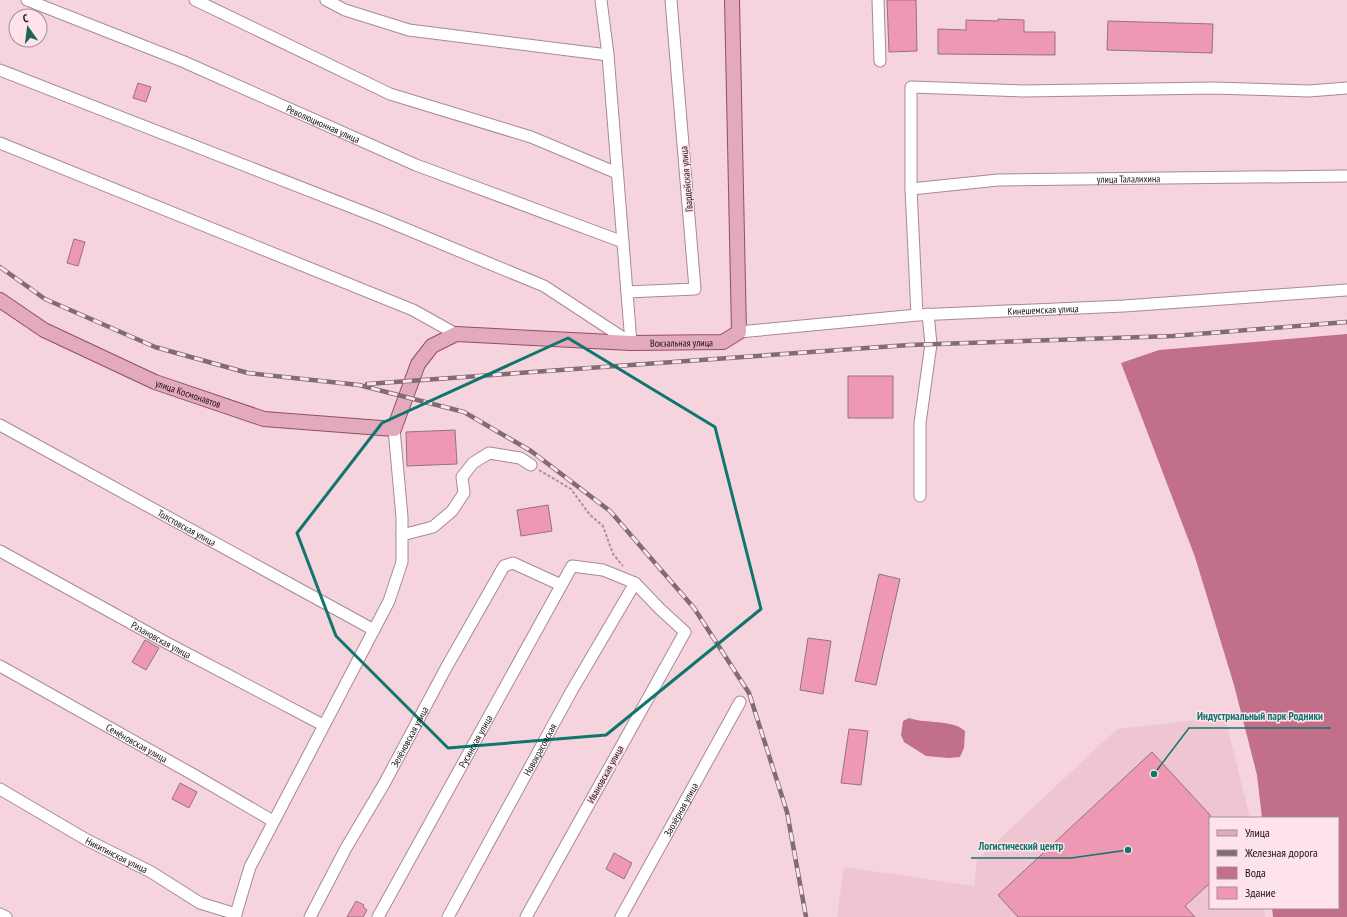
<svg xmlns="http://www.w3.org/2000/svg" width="1347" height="917" font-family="'PT Sans Narrow',sans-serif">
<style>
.built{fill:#eec5d0}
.water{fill:#c26f8a}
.building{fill:#ef98b3;stroke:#91747c}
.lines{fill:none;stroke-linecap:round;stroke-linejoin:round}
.minor-casing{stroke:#a88a92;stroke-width:13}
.major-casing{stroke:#914f65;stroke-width:16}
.path{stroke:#aa9198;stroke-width:2;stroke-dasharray:3 2;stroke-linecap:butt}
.minor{stroke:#fff;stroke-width:11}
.major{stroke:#e3a9bc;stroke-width:14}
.rail-casing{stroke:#816c72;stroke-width:4.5}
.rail{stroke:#fee3eb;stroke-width:3;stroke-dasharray:9;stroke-linecap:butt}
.marked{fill:none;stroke:#0f766e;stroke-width:3;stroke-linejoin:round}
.labels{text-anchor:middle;stroke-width:3;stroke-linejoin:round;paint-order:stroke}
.street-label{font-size:10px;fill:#1b1114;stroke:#fee3eb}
.leader{fill:none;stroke:#0f766e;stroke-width:1.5}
.callout-dot{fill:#0f766e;stroke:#fee3eb;stroke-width:1.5}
.callout-label{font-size:11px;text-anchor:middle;font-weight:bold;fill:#0f766e;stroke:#fee3eb;stroke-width:3;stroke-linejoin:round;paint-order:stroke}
</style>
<rect width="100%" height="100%" fill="#f5d4dd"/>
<path class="built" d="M1225 717 1250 818H1210V908H1264L1265 917H837L844 867 974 886 977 860 1117 729Z"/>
<path class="water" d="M1347 334V917H1273L1272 908H1338V818H1262L1257 775 1234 685 1195 557 1121 363 1159 350Z
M909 718C926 724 952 719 965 731L964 748 960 757 949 758 926 756 904 742 901 735 903 721Z"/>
<path class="building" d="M887 0H916L917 51 889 52Z
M998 19 1024 20V32H1055V55L938 54V29L966 30V20L998 21Z
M1108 21 1213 24 1212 53 1107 50Z
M138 83 151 87 146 102 133 98Z
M74 239 85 242 78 266 67 263Z
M848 376H893V418H848Z
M455 430 457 464 407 466 406 432Z
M548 505 552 531 521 536 517 510Z
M879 574 900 579 876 685 855 681Z
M808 638 831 641 823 694 800 690Z
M145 640 159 648 146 670 132 662Z
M849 729 868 731 861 785 841 783Z
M1152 752 1210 815V883L1185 906 1195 917H1018L998 895Z
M180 783 197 792 189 808 172 799Z
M614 853 632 863 624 879 606 869Z
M356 901 364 905 363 907 367 910 363 917H347Z"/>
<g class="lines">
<g class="minor-casing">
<g id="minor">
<path id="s1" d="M27 0 182 61 416 165 623 242"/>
<path d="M195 0 390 94 531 137 617 173"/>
<path d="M326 0 345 10 409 30 608 55"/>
<path d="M601 0 608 55 631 343"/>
<path d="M878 0 880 61"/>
<path d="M0 70 382 219 544 286 631 343"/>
<path d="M0 143 413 310 456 334"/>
<path id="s2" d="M911 189 998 180 1347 176"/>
<path d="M627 292 695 289 671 0"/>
<path d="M917 315 911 189V87L1024 91 1213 88 1309 91 1347 88"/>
<path id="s3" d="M739 332 917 315 1124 306 1347 290"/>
<path id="s4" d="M0 425 374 630"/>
<path d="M920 496V423L931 344 928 314"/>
<path d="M402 535 433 527 452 511 464 493 462 477 473 463 489 453 520 458 531 465"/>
<path id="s5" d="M0 551 167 643 323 725"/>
<path id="s6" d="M0 666 194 775 273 821"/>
<path id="s7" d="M0 789 87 840 151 872 200 903 236 914"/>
<path d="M0 914 6 917"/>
<path d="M235 917 250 867 389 601 402 562V517L394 429"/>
<path id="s8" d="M310 917 346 848 384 784 446 668 504 566 513 563 561 585"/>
<path id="s9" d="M378 917 572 566 603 570 635 583 660 609 685 632 526 917"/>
<path id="s10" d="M448 917 571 692 635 583"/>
<path id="s11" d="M621 917 740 702"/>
</g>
</g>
<g class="major-casing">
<g id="major">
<path id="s12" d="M0 300 44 330 155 382 264 419 394 429 418 364 432 346 456 334 631 343 723 342 739 332 732 0"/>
</g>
</g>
<path class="path" d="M539 470 571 489 590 515 603 526 613 554 623 566"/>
<use href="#minor" class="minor"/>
<use href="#major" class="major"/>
<g class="rail-casing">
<path id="rail" d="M0 267 45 299 155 347 248 373 359 385 464 412 531 451 610 511 694 608 749 693 787 812 806 917
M367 384 909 345 1173 336 1347 322"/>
</g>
<use href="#rail" class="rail"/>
</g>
<path class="marked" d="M568 338 715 427 761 609 606 735 448 748 336 636 297 533 382 423Z"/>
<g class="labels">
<g class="street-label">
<text dy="4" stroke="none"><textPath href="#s1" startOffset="321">Революционная улица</textPath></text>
<text transform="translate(686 179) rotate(-95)" y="4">Гвардейская улица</text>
<text dy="4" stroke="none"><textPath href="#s2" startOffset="218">улица Талалихина</textPath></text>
<text dy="4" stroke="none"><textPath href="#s3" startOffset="305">Кинешемская улица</textPath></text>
<text dy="4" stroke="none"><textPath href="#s12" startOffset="766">Вокзальная улица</textPath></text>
<text dy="4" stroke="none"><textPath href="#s12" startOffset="211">улица Космонавтов</textPath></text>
<text dy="4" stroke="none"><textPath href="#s4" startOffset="213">Толстовская улица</textPath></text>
<text dy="4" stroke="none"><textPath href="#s5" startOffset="184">Разановская улица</textPath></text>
<text dy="4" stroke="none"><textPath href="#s8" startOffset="206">Зелёновская улица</textPath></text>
<text dy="4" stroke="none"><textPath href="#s9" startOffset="201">Русинская улица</textPath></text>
<text dy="4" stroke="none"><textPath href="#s6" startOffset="157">Семёновская улица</textPath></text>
<text dy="4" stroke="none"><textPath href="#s10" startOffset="191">Новокрасовская</textPath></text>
<text transform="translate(605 774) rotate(-61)" y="4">Ивановская улица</text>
<text dy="4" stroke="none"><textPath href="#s11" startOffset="123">Заозёрная улица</textPath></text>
<text dy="4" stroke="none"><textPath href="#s7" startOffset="134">Никитинская улица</textPath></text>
</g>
</g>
<path class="leader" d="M1154 774L1189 728H1331M1128 850L1071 858H971"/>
<g class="callout-dot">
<circle cx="1154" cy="774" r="4"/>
<circle cx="1128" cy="850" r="4"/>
</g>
<g class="callout-label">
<text x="1260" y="720">Индустриальный парк Родники</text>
<text x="1021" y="850">Логистический центр</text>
</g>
<rect x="1209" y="817" width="130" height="92" fill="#fee3eb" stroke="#a38f95"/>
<rect x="1217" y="830" width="20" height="6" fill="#e3a9bc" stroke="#a38f95"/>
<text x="1245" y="837" font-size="12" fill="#1b1114">Улица</text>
<rect x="1217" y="850" width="20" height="6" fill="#816c72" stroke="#a38f95"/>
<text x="1245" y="857" font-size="12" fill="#1b1114">Железная дорога</text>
<rect x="1217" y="867" width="20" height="12" fill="#c26f8a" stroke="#a38f95"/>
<text x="1245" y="877" font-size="12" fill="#1b1114">Вода</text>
<rect x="1217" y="887" width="20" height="12" fill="#ef98b3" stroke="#a38f95"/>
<text x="1245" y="897" font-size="12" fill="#1b1114">Здание</text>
<g transform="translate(28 28) rotate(346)"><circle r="19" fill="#fee3eb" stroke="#a38f95"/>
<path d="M0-3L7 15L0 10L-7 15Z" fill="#1d6559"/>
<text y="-6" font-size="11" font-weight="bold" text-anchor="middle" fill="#1b1114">С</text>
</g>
</svg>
